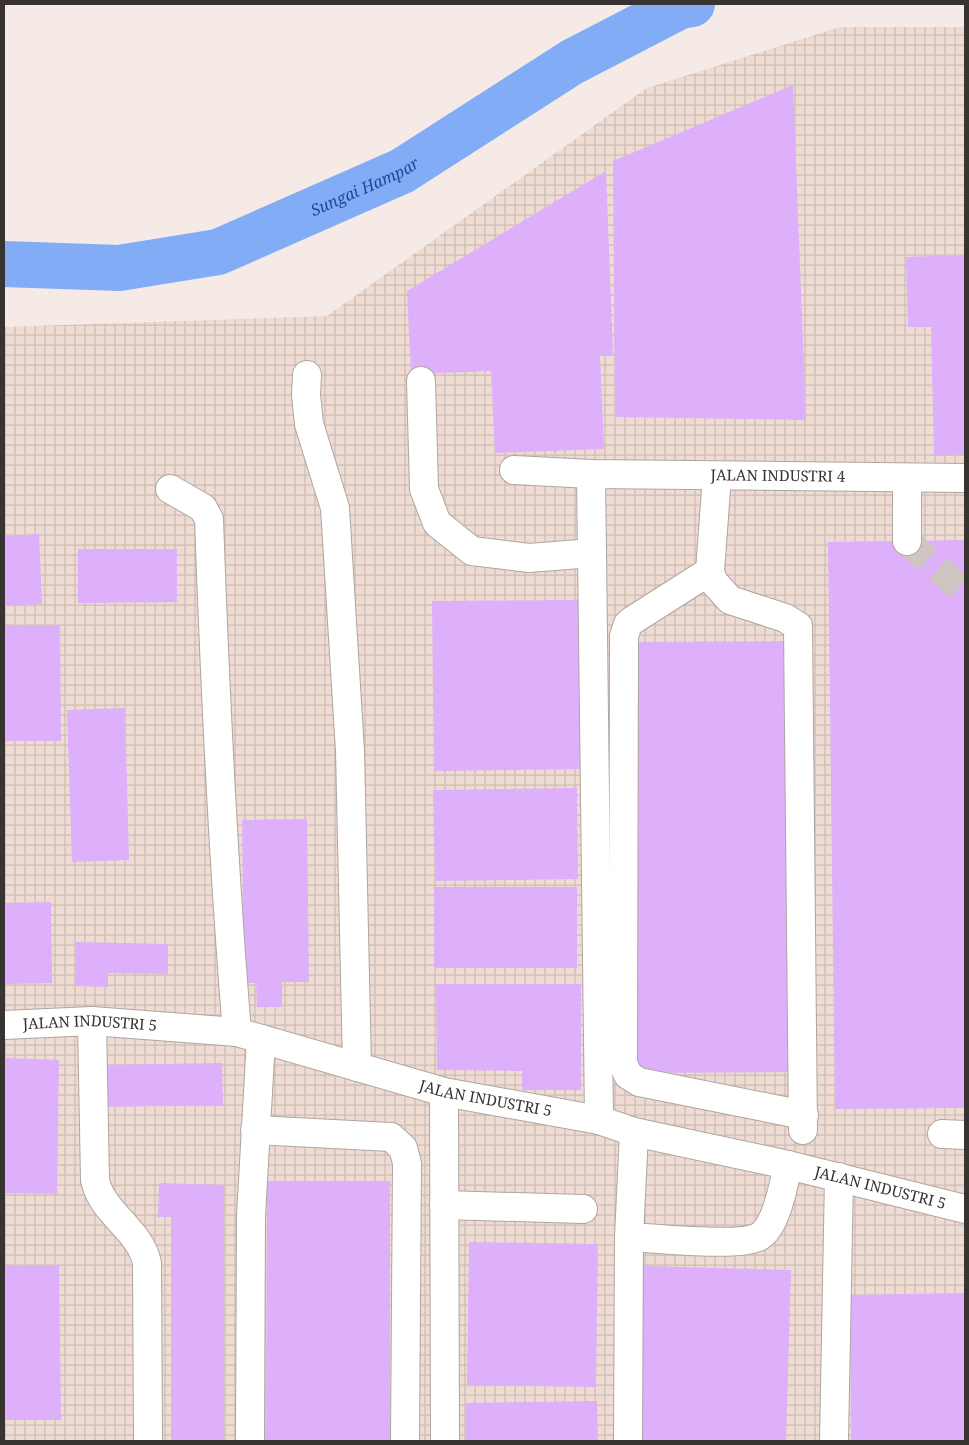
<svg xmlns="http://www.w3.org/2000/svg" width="969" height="1445" font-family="'Noto Serif',serif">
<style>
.industrial{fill:url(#industrial-grid)}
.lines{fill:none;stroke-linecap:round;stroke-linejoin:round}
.river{stroke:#82acf5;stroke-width:46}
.building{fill:#deaffb}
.minor-tunnel{stroke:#cfc5c1;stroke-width:28;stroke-dasharray:28 14;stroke-linecap:butt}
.minor-casing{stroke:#afa5a0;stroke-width:30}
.minor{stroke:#fff;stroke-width:28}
.labels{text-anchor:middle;stroke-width:5;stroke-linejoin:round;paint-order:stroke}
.street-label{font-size:15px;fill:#373330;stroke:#fdf9f7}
.water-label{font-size:16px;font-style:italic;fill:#1b499c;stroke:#fdf9f7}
</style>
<defs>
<pattern id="industrial-grid" width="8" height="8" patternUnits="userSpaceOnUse" patternTransform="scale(1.25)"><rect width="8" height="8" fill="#eedcd2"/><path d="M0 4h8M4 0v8" fill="none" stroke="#cdbdb5"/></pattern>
</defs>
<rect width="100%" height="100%" fill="#f5eae5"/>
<path class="industrial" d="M840 27H965V1441H4V327L327 316 647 88Z"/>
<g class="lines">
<path class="river" id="s1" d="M4 264 119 268 218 252 402 171 572 62 680 6 692 4"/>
</g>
<path class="building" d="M793 85 806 420 615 417 613 161Z
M606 171 613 355 600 356 604 449 495 453 491 371 411 374 407 291Z
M965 255V454L934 455 931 327H908L906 257Z
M39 534 42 604 4 606V536Z
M965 540V1108L835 1109 828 542Z
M78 549H177V602L78 603Z
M584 600 586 769 434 771 432 601Z
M4 625H60L61 741H4Z
M790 641 793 1072 635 1073 632 642Z
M125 708 129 860 72 862 67 710Z
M577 788 578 879 435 881 433 790Z
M307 819 309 982H282V1007H257L256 983H244L242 820Z
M434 887H577V968H434Z
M51 902 52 983 4 984V903Z
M76 942 168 944V974L108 973V987L75 986Z
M436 984H581V1090H522V1071L437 1070Z
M5 1058 59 1060 57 1194 4 1193Z
M222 1063 223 1105 104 1107 103 1065Z
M267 1181H390V1441H266Z
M159 1183 224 1185V1441H171V1217H158Z
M469 1242 598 1244 596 1387 467 1385Z
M4 1266H59L61 1420H4Z
M642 1266 791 1270 786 1441H638Z
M965 1293V1441H851L850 1295Z
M597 1401 598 1441H466L465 1403Z"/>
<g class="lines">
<path class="minor-tunnel" d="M907 541 965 593"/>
<g class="minor-casing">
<g id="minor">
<path d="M307 375 306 395 309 424 335 508 350 751 357 1067"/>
<path d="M421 381 424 489 437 523 472 551 529 558 592 553"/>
<path id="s2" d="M514 470 591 474 965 478"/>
<path d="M591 474 599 1120"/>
<path d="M717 476 710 571 713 581 730 600 785 618 798 626 803 1130"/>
<path d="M907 478V541"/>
<path d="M170 489 203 508 209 519C215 690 223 861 237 1032"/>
<path d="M710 571 633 620 628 624 624 636 623 1063 628 1075 639 1082 804 1115"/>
<path d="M92 1021 95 1180C102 1214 140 1229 147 1263L148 1441"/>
<path id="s3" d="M4 1025 92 1021 237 1032 444 1092 599 1120 634 1132 788 1165 965 1209"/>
<path d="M444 1092 445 1441"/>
<path d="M255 1130 391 1137 403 1148 407 1163 405 1441"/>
<path d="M942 1134 965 1135"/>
<path d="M444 1205 583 1209"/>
<path d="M629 1237C655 1238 741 1248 760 1236 777 1225 784 1183 788 1165"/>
<path d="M250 1441 251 1216 261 1039"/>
<path d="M628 1441 629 1237 634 1132"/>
<path d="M834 1441 839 1177"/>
</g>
</g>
<use href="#minor" class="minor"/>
</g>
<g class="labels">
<g class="street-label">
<text dy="5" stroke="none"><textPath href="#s2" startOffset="264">JALAN INDUSTRI 4</textPath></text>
<text dy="5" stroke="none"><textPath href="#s3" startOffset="86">JALAN INDUSTRI 5</textPath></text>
<text dy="5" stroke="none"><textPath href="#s3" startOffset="491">JALAN INDUSTRI 5</textPath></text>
<text dy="5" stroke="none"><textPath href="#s3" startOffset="896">JALAN INDUSTRI 5</textPath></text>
</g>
<g class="water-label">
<text dy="6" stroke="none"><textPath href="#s1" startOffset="376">Sungai Hampar</textPath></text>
</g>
</g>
<rect width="969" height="1445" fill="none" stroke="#373330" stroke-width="10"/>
</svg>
